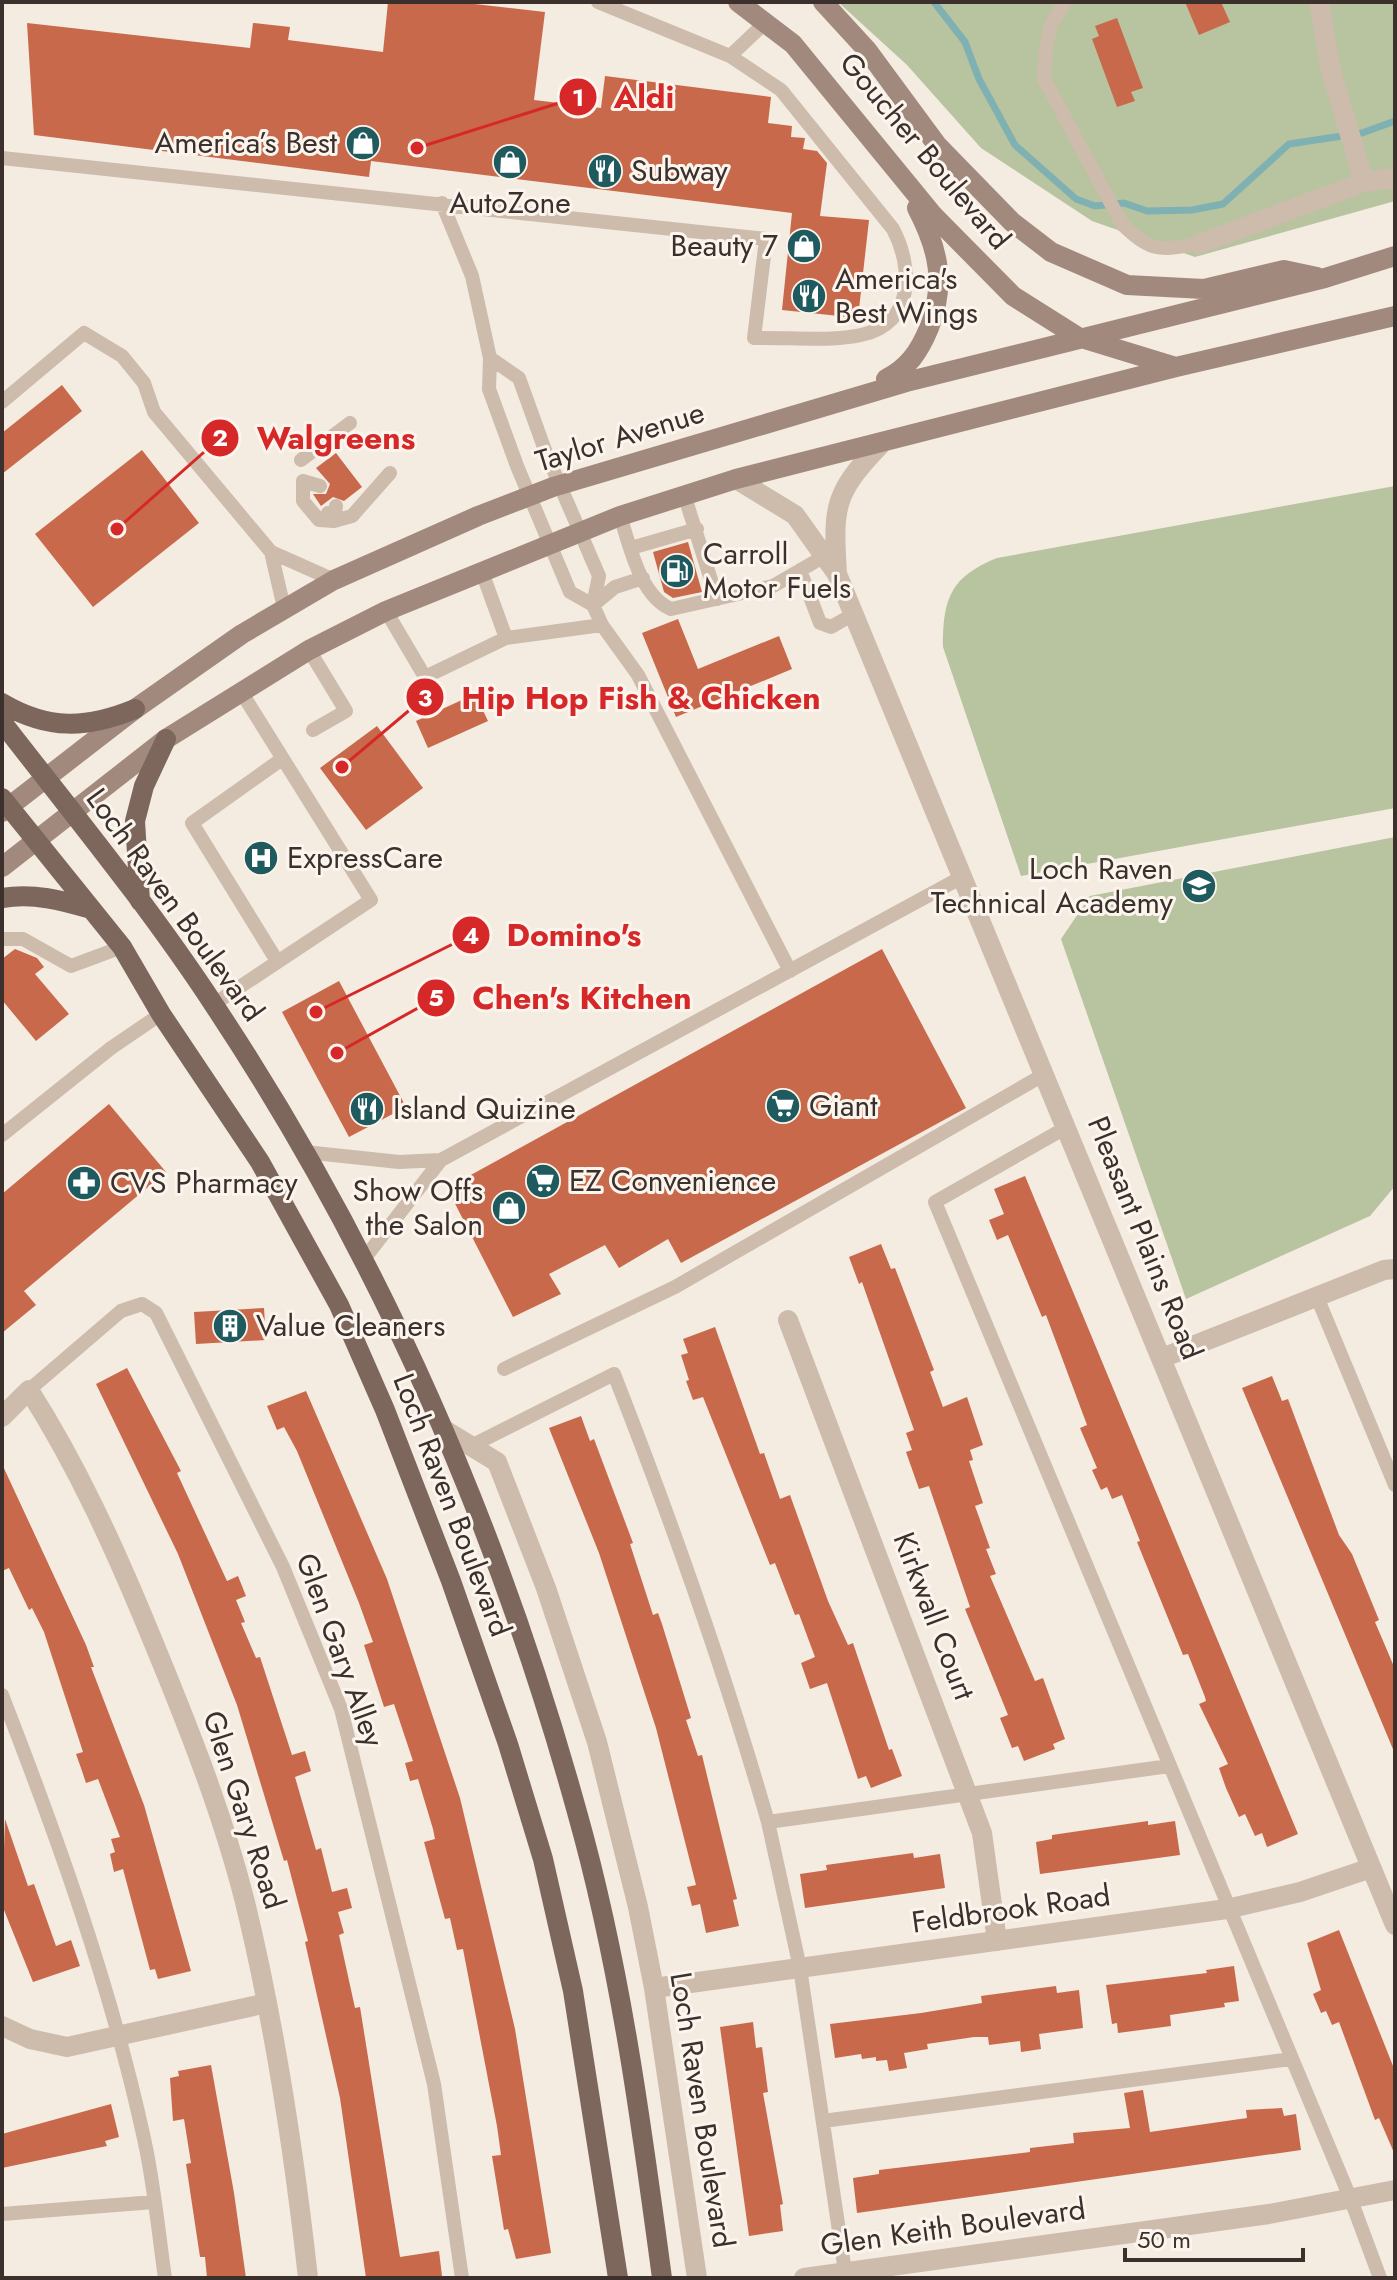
<svg xmlns="http://www.w3.org/2000/svg" width="1397" height="2280" font-family="Jost,sans-serif">
<style>
.green{fill:#b8c4a0}
.lines{fill:none;stroke-linecap:round;stroke-linejoin:round}
.stream{stroke:#7fb0b2;stroke-width:7}
.building{fill:#c8694b}
.service{stroke:#cdbbac;stroke-width:14}
.minor{stroke:#cdbbac;stroke-width:20}
.secondary{stroke:#a18a7d;stroke-width:20}
.primary{stroke:#7d675c;stroke-width:20}
.labels{text-anchor:middle;stroke-width:6;stroke-linejoin:round;paint-order:stroke}
.poi-label{font-size:30px;fill:#3b302b;stroke:#fbf5ee;text-anchor:start}
.street-label{font-size:30px;fill:#3b302b;stroke:#fbf5ee}
.leader{fill:none;stroke:#d62828;stroke-width:3}
.callout-dot{fill:#d62828;stroke:#fbf5ee;stroke-width:3}
.mark-label{font-size:24px;text-anchor:middle;font-weight:bold;fill:#fff}
.callout-label{font-size:32px;text-anchor:middle;font-weight:bold;fill:#d62828;stroke:#fbf5ee;stroke-width:6;stroke-linejoin:round;paint-order:stroke}
</style>
<rect width="100%" height="100%" fill="#f4ebe1"/>
<path class="green" d="M838 2H1395V201L1195 257 1092 221 981 148 907 65Z
M1395 486V808L1021 876 943 647C943 599 950 577 997 558Z
M1395 837V1186L1370 1216 1186 1299 1061 939 1090 896Z"/>
<g class="lines">
<path class="stream" d="M934 2 965 42 979 79 1015 145 1076 199 1095 206 1124 203 1147 211 1192 210 1223 204 1289 144 1362 133 1395 121"/>
</g>
<path class="building" d="M388 2H457L545 12 534 100 601 108 605 76 771 97 768 123 792 126 791 137 805 138 803 149 817 151 827 163 820 216 869 220 858 318 782 310 792 213 371 161 369 177 34 135 27 23 250 48 253 23 290 27 288 40 383 52Z
M1185 2H1221L1230 22 1199 35Z
M1117 18 1143 88 1131 92 1135 101 1117 107 1092 39 1099 36 1095 26Z
M62 385 82 411 2 474V433Z
M142 450 199 523 93 607 35 534Z
M336 453 362 487 344 501 333 497 321 506 313 494H326L330 484 316 468Z
M688 542 702 592 673 598 664 592 653 552Z
M678 619 698 669 779 636 792 669 676 717 642 633Z
M475 694 488 721 428 748 416 721Z
M377 726 423 788 366 830 320 768Z
M15 949 37 958 44 967 35 974 69 1014 36 1041 2 1000V959Z
M882 949 966 1108 681 1263 668 1239 619 1268 605 1245 549 1274 561 1294 513 1317 447 1188Z
M339 981 406 1107 349 1137 282 1012Z
M109 1104 166 1172 24 1291 36 1305 2 1333V1194Z
M1025 1176 1298 1834 1267 1847 1262 1833 1255 1836 1245 1814 1239 1817 1226 1788 1219 1768 1228 1764 1199 1704 1206 1701 1205 1697 1188 1654 1183 1655 1137 1542 1140 1541 1122 1495 1112 1499 1107 1487 1101 1490 1092 1470 1097 1468 1080 1428 1087 1425 1046 1315 1042 1317 1008 1235 997 1240 989 1220 1004 1214 994 1189Z
M881 1244 891 1269 895 1268 934 1370 930 1372 943 1407 967 1397 983 1445 970 1450 973 1460 969 1461 983 1503 975 1506 990 1548 986 1549 996 1574 990 1576 1035 1681 1043 1678 1065 1739 1053 1744 1055 1749 1024 1761 1018 1746 1012 1748 1000 1718 1008 1715 965 1609 970 1607 929 1486 919 1489 906 1452 912 1450 906 1433 914 1430 862 1282 859 1284 849 1257Z
M264 1308 266 1340 196 1344 194 1312Z
M715 1327 760 1454 764 1453 780 1499 790 1495 828 1601 848 1645 853 1643 889 1750 892 1749 902 1776 871 1788 866 1776 858 1779 827 1683 810 1689 801 1663 815 1657 799 1614 795 1615 775 1563 770 1565 703 1397 693 1400 686 1381 689 1380 681 1355 688 1353 683 1339Z
M127 1368 181 1471 177 1473 227 1581 238 1576 246 1596 236 1600 245 1622 241 1623 256 1658 260 1657 292 1755 305 1751 311 1771 295 1777 316 1850 321 1848 332 1892 347 1888 352 1908 338 1912 344 1933 339 1935 355 2008 360 2007 400 2257 439 2251 442 2276 366 2278 340 2098 305 1942 308 1941 287 1860 284 1861 237 1705 178 1554 96 1384Z
M1272 1376 1282 1401 1288 1399 1339 1535 1352 1554 1379 1620 1375 1622 1395 1669V1754L1242 1388Z
M306 1391 387 1579 460 1798 515 2029 551 2253 516 2259 508 2229 504 2230 492 2156 501 2155 497 2126 463 1949 457 1950 450 1918 445 1919 424 1842 435 1839 433 1829 418 1779 410 1781 405 1763 413 1761 394 1704 384 1707 364 1645 373 1642 359 1603 297 1451 284 1427 277 1430 267 1406Z
M581 1416 590 1441 594 1439 633 1543 630 1544 653 1615 658 1613 662 1624 691 1718 686 1720 698 1756 702 1755 737 1899 733 1900 739 1926 706 1933 700 1904 692 1906 687 1887 696 1885 656 1728 599 1553 549 1428Z
M2 1464 86 1645 94 1667H91L144 1805 191 1971 158 1979 155 1969 150 1970 123 1869 114 1872 110 1854 115 1852 111 1839 120 1837 98 1779 86 1783 82 1771 76 1754 83 1752 44 1632 32 1608 29 1610 9 1568 2 1571Z
M5 1819 28 1886 34 1884 56 1946 71 1940 80 1966 33 1982 2 1905Z
M1148 1821V1825L1175 1821 1180 1855 1040 1874 1036 1842 1052 1839V1835Z
M913 1853 914 1858 940 1854 945 1888 805 1908 800 1874 827 1870 826 1865Z
M1339 1930 1395 2071V2155L1379 2118 1375 2120 1339 2022 1332 2025 1326 2011 1321 2013 1313 1994 1321 1990 1307 1943Z
M1234 1966 1239 2001 1224 2003 1225 2007 1170 2015 1171 2026 1118 2033 1117 2023 1112 2024 1106 1985 1207 1973 1206 1970Z
M1056 1986 1057 1993 1079 1990 1083 2028 1039 2034 1041 2049 1021 2052 1020 2041 989 2045 988 2037H974L927 2044 928 2049 904 2053 907 2068 889 2071 887 2060 876 2061V2057L862 2059 861 2054 835 2058 830 2024 921 2013 982 2003 981 1996Z
M753 2022 756 2048 762 2047 768 2092 763 2093 783 2204 780 2205 783 2231 749 2236 720 2027Z
M211 2065 234 2193 246 2278H207L205 2257H200L186 2164 191 2163 184 2119 173 2121 170 2078 179 2076 178 2071Z
M1143 2090 1150 2132 1247 2118 1246 2110 1282 2108 1284 2116 1296 2114 1301 2150 857 2213 853 2178 879 2174V2170L1030 2152V2148L1074 2143 1073 2133 1130 2128 1124 2093Z
M111 2104 119 2137 105 2141 107 2146 2 2168V2134Z"/>
<g class="lines">
<path class="service" d="M1065 2 1051 25 1046 47 1044 79 1122 224C1152 253 1159 250 1199 244
M730 56 766 22
M2 158 766 239 754 338C786 337 831 342 861 335 915 324 913 267 893 229L781 90 730 56 598 2
M442 203 472 276 490 358 489 389 517 466 570 592 593 605
M490 358 519 378 546 453 599 576 593 605 602 625 638 675 790 971
M2 402 84 333 122 356 144 383 154 412 271 552 334 580
M301 460 350 423
M303 481V501L319 520 334 521 336 506
M303 481 320 486
M684 494 717 599
M328 513 334 521 352 516 390 473
M620 516C630 546 640 596 671 609L773 586 823 557
M631 548 697 529
M271 552 284 608
M800 570 820 623 831 627 852 615
M593 605 615 587 643 578
M386 611 425 677 506 638 482 572
M506 638 602 625
M309 650 346 711 313 730
M2 939H23L71 966 122 947
M277 961 192 823 282 759
M214 1004 371 900 240 690
M1067 1127 935 1202 1351 2200 1380 2278
M2 1135 111 1048 161 1014
M305 1152 399 1162 441 1160
M364 1259 441 1160 964 876
M1317 1297 1395 1485
M504 1369 675 1287 1045 1074
M29 1390 121 1311 142 1304 156 1313 283 1567 341 1709 434 2084 462 2278
M471 1446 614 1374C672 1522 724 1669 768 1822L1169 1766
M2 1695C58 1839 110 1984 143 2134 154 2181 158 2230 165 2278
M768 1822 800 1968 846 2278
M823 2121 1291 2059
M2 2214 154 2202"/>
<path class="minor" d="M1319 2 1331 71 1364 182 1395 178
M1199 244 1364 182
M880 445C833 494 833 507 837 574L1395 1925
M736 479 795 515 837 574
M788 1320 982 1833 997 1941
M1162 1358 1384 1270 1395 1269
M2 1417 29 1390C78 1467 115 1549 150 1634 186 1721 222 1811 245 1902 275 2026 294 2151 308 2278
M443 1429 497 1462 546 1588 597 1742 638 1907 654 1988 697 2278
M654 1988 1227 1909 1300 1892 1371 1868
M2 2026 30 2039 67 2047 267 2003
M804 2278 1269 2214 1395 2190"/>
<path class="secondary" d="M738 2 793 44 933 215 1013 296 1078 337 1176 367
M823 2 867 50 937 145 1012 222 1051 252 1127 285 1204 289 1284 270 1317 277
M886 379C908 368 919 352 929 328 946 284 939 250 917 208
M2 812 135 709 242 634 334 580 478 516 553 487 910 381 1325 278 1395 256
M2 867 166 739 309 650 386 611 620 516 736 479 1176 367 1395 316"/>
<path class="primary" d="M2 703C48 730 86 729 135 709
M2 722C74 815 149 906 214 1005 378 1252 498 1526 577 1812 620 1964 641 2121 662 2278
M2 798 122 947 161 1014 260 1162 339 1305 385 1410 451 1581 508 1744 543 1859 573 1991 618 2278
M2 898C34 893 61 900 91 909
M140 901 135 821 144 786 166 739"/>
</g>
<defs>
<g id="shop-disc" transform="scale(1.8)"><circle r="9.5" fill="#1f5a5e" stroke="#fbf5ee"/><path d="M-5-2.5h2.3a2.7 3.5 0 0 1 5.4 0H5L5.5 6h-11ZM-1.5-2.5h3a1.5 2.3 0 0 0-3 0Z" fill="#fff"/></g>
<g id="restaurant-disc" transform="scale(1.8)"><circle r="9.5" fill="#1f5a5e" stroke="#fbf5ee"/><path d="M-5-6h1v4h1v-4h1v4h1v-4h1v5L-1.5 .5V6h-2V.5L-5-1ZM5-6V6H3V1.5H1.5Q1.5-4 5-6Z" fill="#fff"/></g>
<g id="fuel-disc" transform="scale(1.8)"><circle r="9.5" fill="#1f5a5e" stroke="#fbf5ee"/><path d="M-5.5-6h7V0h2V4h1.3V-2.5L3-4.5l.8-.8L6-3V5H2.5V1h-1V6h-7ZM-4.2-4.7v3.2H.2V-4.7Z" fill="#fff"/></g>
<g id="hospital-disc" transform="scale(1.8)"><circle r="9.5" fill="#1f5a5e" stroke="#fbf5ee"/><path d="M-5-5h3v3.5h4V-5h3V5h-3V1.5h-4V5h-3Z" fill="#fff"/></g>
<g id="school-disc" transform="scale(1.8)"><circle r="9.5" fill="#1f5a5e" stroke="#fbf5ee"/><path d="M0-5L7-2L0 1L-7-2ZM-4 1L0 2.5L4 1V4Q0 6-4 4Z" fill="#fff"/></g>
<g id="supermarket-disc" transform="scale(1.8)"><circle r="9.5" fill="#1f5a5e" stroke="#fbf5ee"/><path d="M-6-5.5h2.5l.6 2H6L4.5 2H-2.5L-4.4-4H-6ZM-1.5 3.2a1.3 1.3 0 1 0 .1 0ZM3 3.2a1.3 1.3 0 1 0 .1 0Z" fill="#fff"/></g>
<g id="pharmacy-disc" transform="scale(1.8)"><circle r="9.5" fill="#1f5a5e" stroke="#fbf5ee"/><path d="M-2-6h4v4h4v4h-4v4h-4v-4h-4v-4h4Z" fill="#fff"/></g>
<g id="building-disc" transform="scale(1.8)"><circle r="9.5" fill="#1f5a5e" stroke="#fbf5ee"/><path d="M-4-6H4V6H1V3H-1V6H-4ZM-2.5-4.3h1.7v1.8h-1.7ZM.8-4.3h1.7v1.8H.8ZM-2.5-1h1.7V.8h-1.7ZM.8-1h1.7V.8H.8Z" fill="#fff"/></g>
</defs>
<g fill-rule="evenodd">
<use href="#shop-disc" x="363" y="143"/>
<use href="#shop-disc" x="510" y="162"/>
<use href="#restaurant-disc" x="605" y="171"/>
<use href="#shop-disc" x="804" y="246"/>
<use href="#restaurant-disc" x="809" y="296"/>
<use href="#fuel-disc" x="677" y="571"/>
<use href="#hospital-disc" x="261" y="858"/>
<use href="#school-disc" x="1199" y="886"/>
<use href="#supermarket-disc" x="783" y="1106"/>
<use href="#restaurant-disc" x="367" y="1109"/>
<use href="#supermarket-disc" x="543" y="1181"/>
<use href="#pharmacy-disc" x="84" y="1183"/>
<use href="#shop-disc" x="509" y="1208"/>
<use href="#building-disc" x="230" y="1326"/>
</g>
<g class="labels">
<g class="poi-label">
<text x="337" y="153" text-anchor="end">America’s Best</text>
<text x="631" y="181">Subway</text>
<text x="510" y="213" text-anchor="middle">AutoZone</text>
<text x="778" y="256" text-anchor="end">Beauty 7</text>
<text x="835" y="289">America's<tspan x="835" dy="34">Best Wings</tspan></text>
<text x="703" y="564">Carroll<tspan x="703" dy="34">Motor Fuels</tspan></text>
<text x="287" y="868">ExpressCare</text>
<text x="1173" y="879" text-anchor="end">Loch Raven<tspan x="1173" dy="34">Technical Academy</tspan></text>
<text x="809" y="1116">Giant</text>
<text x="393" y="1119">Island Quizine</text>
<text x="569" y="1191">EZ Convenience</text>
<text x="110" y="1193">CVS Pharmacy</text>
<text x="483" y="1201" text-anchor="end">Show Offs<tspan x="483" dy="34">the Salon</tspan></text>
<text x="256" y="1336">Value Cleaners</text>
</g>
<g class="street-label">
<text transform="translate(925 151) rotate(50)" y="10">Goucher Boulevard</text>
<text transform="translate(620 437) rotate(-17)" y="10">Taylor Avenue</text>
<text transform="translate(175 905) rotate(54)" y="10">Loch Raven Boulevard</text>
<text transform="translate(1145 1238) rotate(68)" y="10">Pleasant Plains Road</text>
<text transform="translate(452 1505) rotate(69)" y="10">Loch Raven Boulevard</text>
<text transform="translate(934 1616) rotate(69)" y="10">Kirkwall Court</text>
<text transform="translate(340 1650) rotate(70)" y="10">Glen Gary Alley</text>
<text transform="translate(244 1810) rotate(72)" y="10">Glen Gary Road</text>
<text transform="translate(1011 1909) rotate(-8)" y="10">Feldbrook Road</text>
<text transform="translate(702 2110) rotate(81)" y="10">Loch Raven Boulevard</text>
<text transform="translate(953 2227) rotate(-8)" y="10">Glen Keith Boulevard</text>
</g>
</g>
<path class="leader" d="M417 148L578 97M117 529L220 438M342 767L425 697M316 1012L471 935M337 1053L436 998"/>
<g class="callout-dot">
<circle cx="417" cy="148" r="8"/>
<circle cx="117" cy="529" r="8"/>
<circle cx="342" cy="767" r="8"/>
<circle cx="316" cy="1012" r="8"/>
<circle cx="337" cy="1053" r="8"/>
<circle cx="578" cy="97" r="20"/>
<circle cx="220" cy="438" r="20"/>
<circle cx="425" cy="697" r="20"/>
<circle cx="471" cy="935" r="20"/>
<circle cx="436" cy="998" r="20"/>
</g>
<g class="mark-label">
<text x="578" y="106">1</text>
<text x="220" y="446">2</text>
<text x="425" y="706">3</text>
<text x="471" y="944">4</text>
<text x="436" y="1006">5</text>
</g>
<g class="callout-label">
<text x="644" y="108">Aldi</text>
<text x="336" y="449">Walgreens</text>
<text x="641" y="709">Hip Hop Fish &amp; Chicken</text>
<text x="574" y="946">Domino's</text>
<text x="582" y="1009">Chen's Kitchen</text>
</g>
<rect width="1397" height="2280" fill="none" stroke="#3b302b" stroke-width="8"/>
<path d="M1125 2248v12h178v-12" fill="none" stroke="#3b302b" stroke-width="4"/>
<text x="1137" y="2248" font-size="24" fill="#3b302b" stroke="#fbf5ee" stroke-width="6" paint-order="stroke">50 m</text>
</svg>
